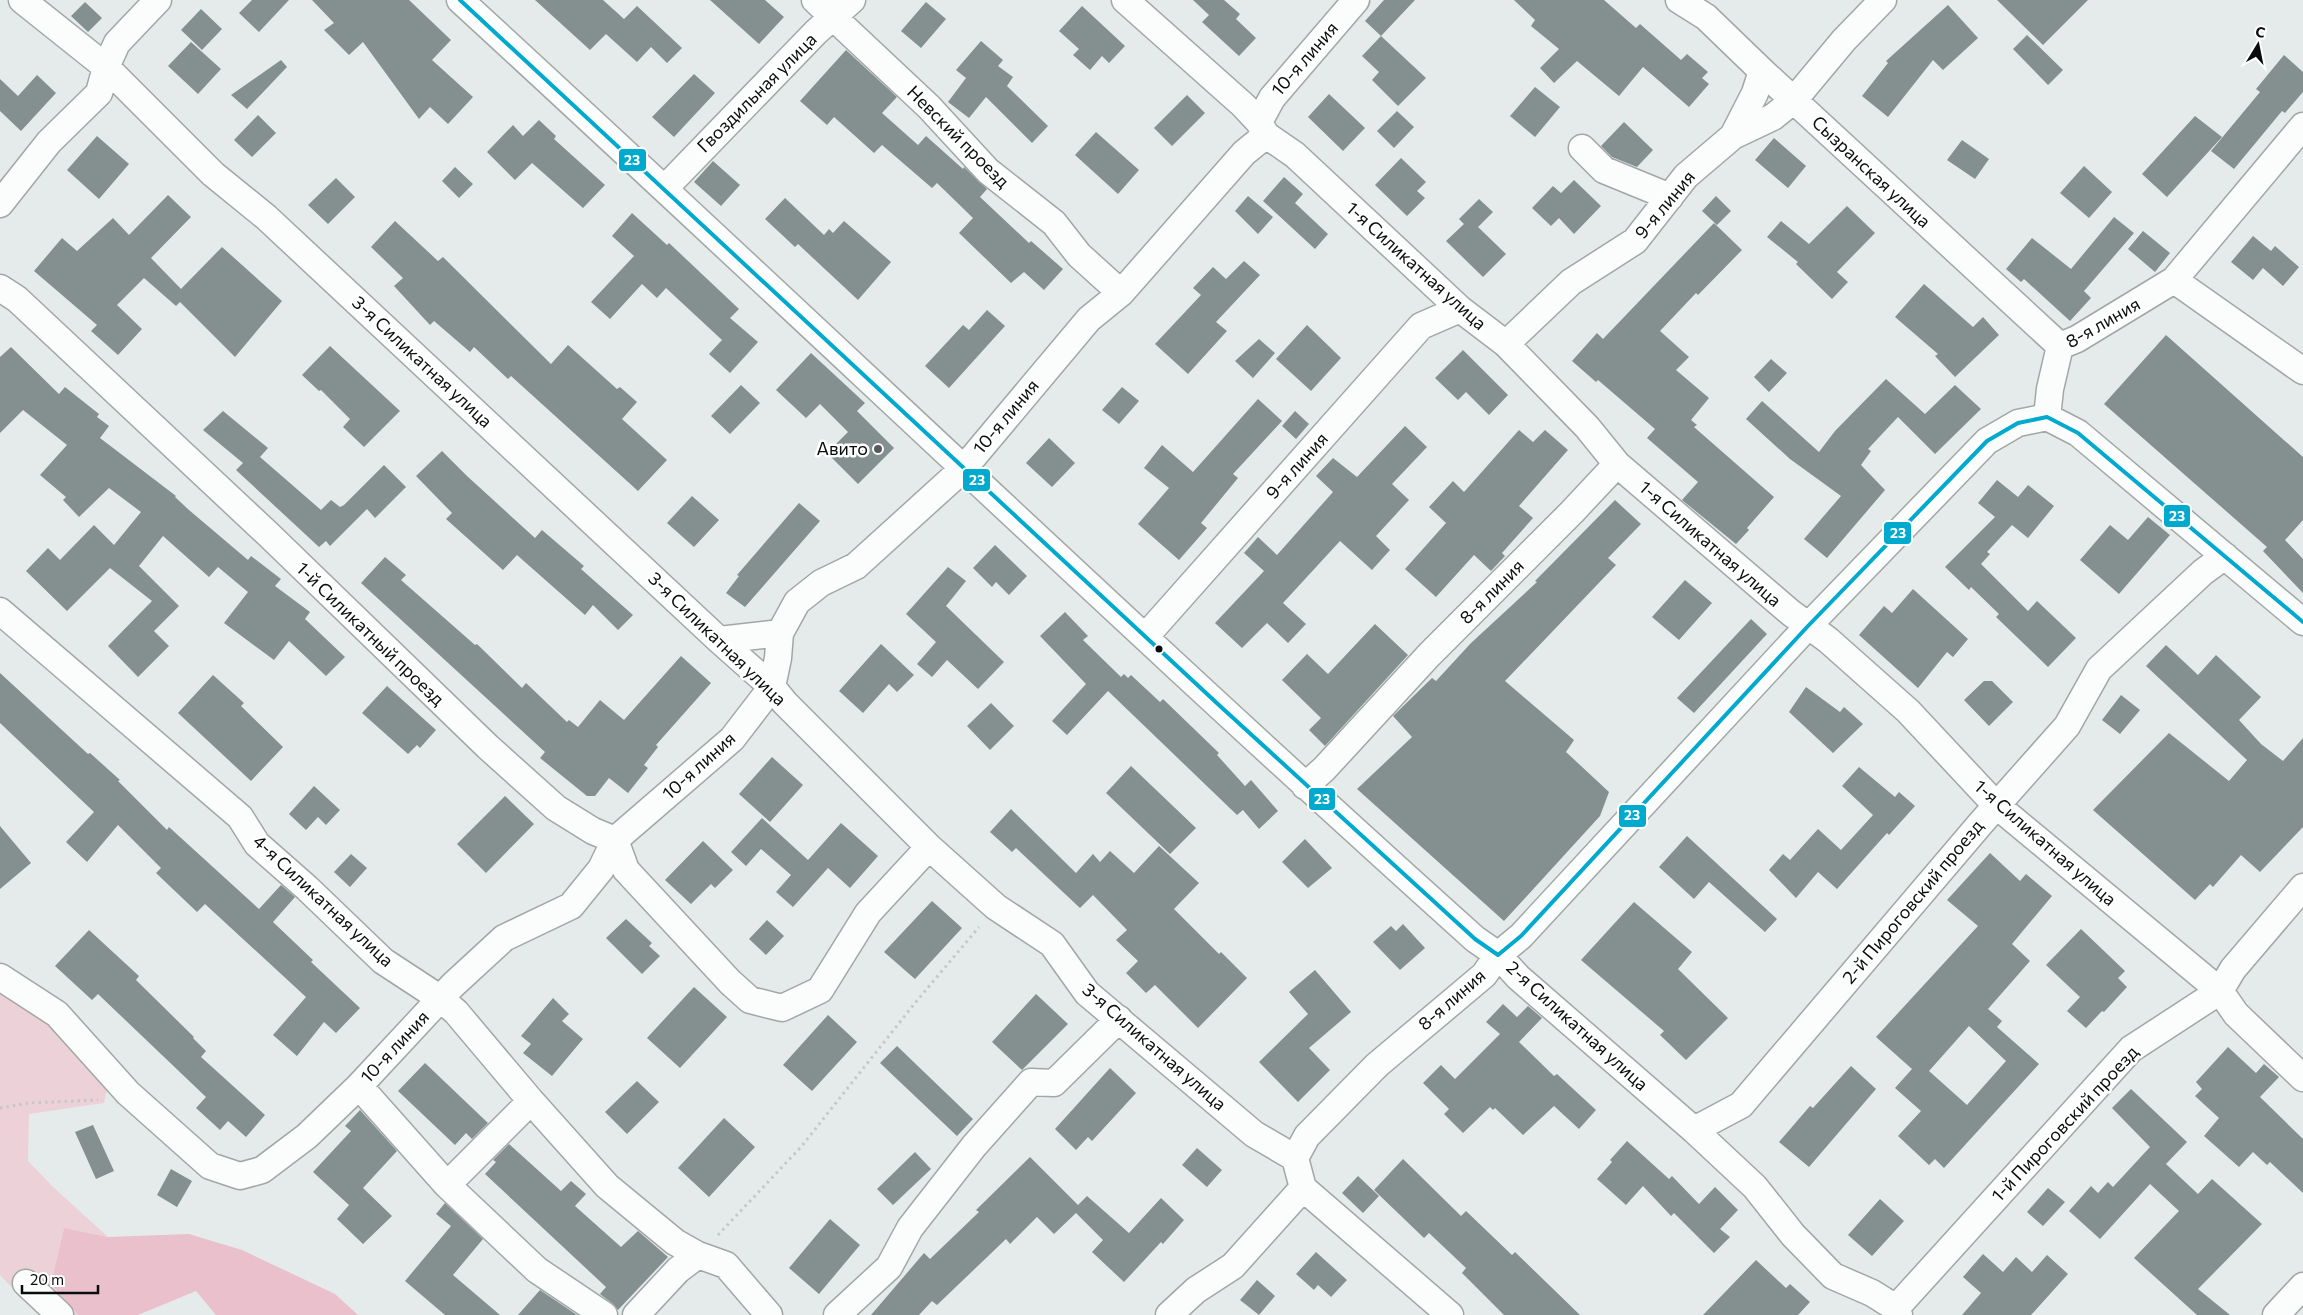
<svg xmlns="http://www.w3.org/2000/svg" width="2303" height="1315" font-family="Commissioner,sans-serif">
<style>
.green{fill:#ecd1d8}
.forest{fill:#e9c0cc}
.building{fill:#83908f;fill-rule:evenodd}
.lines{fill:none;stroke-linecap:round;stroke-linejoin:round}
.minor-casing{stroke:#a2a7a6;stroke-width:29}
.path{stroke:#c6c8c8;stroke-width:3;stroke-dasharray:2.5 4;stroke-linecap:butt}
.minor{stroke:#fbfcfc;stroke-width:26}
.bus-1-casing{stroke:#fff;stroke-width:8}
.bus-1{stroke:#00a9ce;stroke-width:4}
.poi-dot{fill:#565a5a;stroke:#fff;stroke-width:2}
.bus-dot{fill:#090c0c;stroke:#fff;stroke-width:2}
.labels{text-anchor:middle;stroke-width:5;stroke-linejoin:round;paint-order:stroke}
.street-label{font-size:18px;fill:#090c0c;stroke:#fff}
.poi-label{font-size:18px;fill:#090c0c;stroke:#fff;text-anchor:end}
.line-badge{stroke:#fff;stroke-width:2}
.badge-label{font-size:14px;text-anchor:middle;font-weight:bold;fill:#fff}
</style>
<rect width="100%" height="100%" fill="#e5ebea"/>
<path class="green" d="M0 985 50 1022 107 1089 104 1103 29 1114 28 1161 52 1186 108 1237 64 1228 51 1284 78 1315H44L26 1302 0 1275Z"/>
<path class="forest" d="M64 1228 108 1237 189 1234 242 1250 335 1294 358 1315H216L196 1291 138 1315H78L51 1284Z"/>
<path class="building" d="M252 0H289L259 32 239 13Z
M312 0H409L451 40 432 60 473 97 448 124 430 107 419 119 363 42 349 55 324 30 334 23Z
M535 0H603L624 19 637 6 682 48 667 63 651 47 637 62 606 34 590 50Z
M710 0H765L784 17 759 44Z
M1193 0H1224L1240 14 1236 19 1256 38 1239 56 1202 22 1209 15Z
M1384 0H1415L1381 36 1426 78 1398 106 1372 80 1379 72 1362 56 1381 36 1365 21Z
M1514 0H1604L1636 28 1640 24 1681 60 1687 54 1708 72 1702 78 1709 84 1689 107 1643 67 1619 96 1577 61 1554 83 1540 68 1559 49 1531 26 1535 20Z
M1997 0H2088L2043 45Z
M85 2 102 18 88 32 71 16Z
M926 2 946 19 921 48 901 31Z
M1948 5 1978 38 1943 70 1933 60 1888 117 1862 96 1888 63 1886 61Z
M1082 6 1125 46 1109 63 1102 56 1090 70 1073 55 1079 49 1059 31Z
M201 9 222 29 202 50 181 30Z
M2027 35 2063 70 2048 85 2013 49Z
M981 41 1003 60 998 66 1013 77 1007 86 1048 126 1032 143 986 97 969 118 948 102 966 78 956 70Z
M191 42 221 69 198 94 168 66Z
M846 50 897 97 882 113 918 145 926 136 963 169 964 167 987 189 980 197 1029 243 1031 241 1063 269 1044 290 1024 272 1011 283 959 233 973 218 937 183 932 188 882 145 874 153 834 117 827 125 800 101Z
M2284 55 2303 72V92L2285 113 2282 111 2234 169 2211 151 2260 92 2256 89Z
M281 60 287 67 247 109 231 95Z
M694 74 715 93 674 137 652 117Z
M37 75 56 93 21 131 0 111V79L18 96Z
M1535 87 1560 107 1535 137 1510 116Z
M1329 94 1365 128 1343 151 1308 117Z
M1187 95 1205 113 1172 146 1154 128Z
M1397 111 1414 127 1394 148 1377 131Z
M258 115 276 133 252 157 234 140Z
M2195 116 2222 137 2167 197 2142 174Z
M539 120 556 136 554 139 605 185 583 208 532 163 515 180 487 152 513 125 523 136Z
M1624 122 1653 150 1637 167 1612 157 1601 146Z
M1096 132 1139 170 1118 194 1075 155Z
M97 136 129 164 99 199 67 170Z
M1774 138 1806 166 1788 188 1755 160Z
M1962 140 1989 159 1975 179 1947 160Z
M1401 158 1426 182 1417 191 1425 198 1407 216 1375 185Z
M713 161 740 185 721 206 694 182Z
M2084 166 2112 192 2089 218 2060 193Z
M455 167 473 184 459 198 442 181Z
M1284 177 1303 194 1295 203 1328 234 1315 249 1263 201Z
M336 178 355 197 328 224 308 205Z
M1574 180 1601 206 1574 234 1559 218 1551 226 1532 208 1553 186 1561 193Z
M168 195 191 217 151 258 181 289 222 247 282 301 235 357 180 302 176 306 144 278 117 305 142 329 118 355 91 331 97 325 34 271 62 238 77 251 113 218 129 235Z
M1248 196 1273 217 1258 234 1235 211Z
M1716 196 1731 211 1717 225 1702 211Z
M785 198 824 235 829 229 833 233 844 221 891 262 858 300 798 244 795 247 765 219Z
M1479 199 1493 212 1478 227 1506 254 1483 277 1446 241 1464 224 1459 219Z
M1847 206 1875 233 1837 272 1848 282 1832 299 1796 264 1798 262 1767 237 1781 221 1809 244Z
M632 213 667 245 669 243 739 309 730 318 758 342 730 373 709 354 722 340 666 288 657 298 642 284 610 319 591 302 634 256 612 236Z
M2114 217 2134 233 2084 291 2091 298 2070 321 2024 279 2021 282 2006 269 2032 238 2071 269Z
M395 221 438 261 443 257 551 364 568 345 617 389 620 387 637 402 622 419 667 460 638 491 511 376 508 379 474 347 470 352 434 321 430 325 394 286 403 278 371 247Z
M1714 223 1742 250 1698 295 1696 293 1660 331 1689 357 1676 370 1709 398 1691 420 1697 425 1694 427 1774 497 1747 528 1749 530 1736 544 1682 500 1698 482 1647 438 1655 429 1598 380 1596 382 1572 361 1597 333 1603 339Z
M2143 231 2170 253 2155 272 2128 249Z
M2253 236 2271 251 2275 246 2299 267 2283 286 2263 268 2253 280 2231 262Z
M1244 261 1260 275 1216 322 1227 331 1188 374 1155 344 1201 295 1193 288 1213 267 1226 279Z
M1924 284 1973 327 1983 317 1999 335 1955 377 1935 356 1938 354 1895 317Z
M987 310 1005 326 949 388 925 366 963 325 969 330Z
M1307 325 1341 358 1311 391 1276 359Z
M2166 335 2303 457V520L2285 540 2303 559V593L2263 551 2267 547 2104 404Z
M1259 339 1275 353 1253 378 1235 361Z
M330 346 400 411 364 447 343 427 350 419 321 390 319 391 302 375Z
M11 347 59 394 65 387 99 414 97 417 109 426 100 438 176 496 175 497 189 510 248 560 251 556 281 579 275 586 310 612 305 619 345 657 326 676 289 641 274 660 224 623 248 592 218 567 209 577 163 536 139 566 179 606 154 631 169 646 138 677 108 646 152 601 110 568 67 611 26 571 48 548 60 560 94 525 114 545 141 512 109 488 79 517 63 500 66 497 40 475 67 445 23 410 0 433V357Z
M1463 350 1508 395 1489 415 1466 392 1458 400 1435 378Z
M811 353 865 403 857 411 894 448 858 484 827 453 848 432 820 404 806 418 776 390Z
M1771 359 1787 373 1769 392 1754 377Z
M1886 379 1925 414 1955 385 1981 409 1935 454 1898 417 1868 449 1871 451 1861 465 1885 490 1827 558 1804 539 1841 496 1790 459 1746 419 1762 401 1819 452 1835 431Z
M741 385 760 403 730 434 711 416Z
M1122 387 1139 401 1119 424 1102 410Z
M1258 399 1282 421 1233 474 1238 478 1201 523 1207 528 1179 560 1138 524 1169 488 1144 468 1162 445 1193 472Z
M223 411 268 448 260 457 321 510 331 500 340 507 344 505 384 465 406 487 375 518 367 509 330 546 326 541 319 547 236 470 243 463 203 430Z
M1295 411 1309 424 1296 439 1282 426Z
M1405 426 1427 447 1392 484 1409 500 1376 536 1390 550 1372 570 1340 541 1283 603 1306 624 1288 643 1267 623 1242 648 1215 623 1264 571 1244 553 1258 537 1277 555 1333 492 1316 476 1333 458 1357 477Z
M1519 430 1533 442 1545 430 1568 450 1519 506 1533 518 1502 553 1505 556 1491 571 1474 555 1436 597 1405 569 1446 523 1429 507 1453 481 1464 492Z
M1049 438 1075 463 1052 487 1026 463Z
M442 451 467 476 535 538 542 530 584 566 581 569 633 615 618 630 593 605 585 615 517 555 503 570 446 519 452 513 416 476Z
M1997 480 2018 497 2028 485 2054 506 2028 538 2012 525 1987 552 1990 554 1981 564 2028 611 2037 601 2076 638 2048 667 1996 617 1999 614 1971 587 1969 590 1945 567 1995 517 1978 503Z
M692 496 719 520 694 547 667 523Z
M1615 500 1641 524 1608 558 1616 565 1505 681 1574 740 1566 752 1609 792 1600 816 1504 921 1357 789 1412 737 1393 716 1432 678 1436 681 1471 643 1537 582 1535 581Z
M799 503 820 521 745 607 726 593 739 576 737 575Z
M2148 517 2170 535 2119 594 2080 560 2110 525 2128 540Z
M995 545 1027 576 1009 595 996 582 992 587 973 568Z
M385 557 406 575 401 580 475 645 477 644 522 688 526 683 567 722 569 720 578 727 600 700 624 720 681 656 711 683 656 745 658 747 644 765 648 768 628 793 609 778 595 796H587L540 758 545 752 361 583Z
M948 567 966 581 946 606 1004 662 978 689 947 660 932 677 917 664 936 642 906 614Z
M1685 580 1712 603 1679 640 1652 617Z
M1913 589 1968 639 1953 657 1947 652 1918 688 1859 635 1884 606 1892 613Z
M1065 612 1088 636 1083 640 1121 677 1124 674 1128 678 1131 675 1160 702 1163 699 1219 753 1217 755 1245 786 1251 780 1278 811 1259 829 1243 810 1237 815 1108 691 1067 735 1052 721 1086 684 1040 636Z
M1751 619 1767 634 1694 713 1677 698Z
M1375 624 1408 655 1325 746 1309 730 1321 718 1282 680 1307 654 1328 674Z
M881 644 914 675 897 692 889 684 863 713 839 691Z
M2166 645 2198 675 2216 655 2261 697 2239 720 2261 744 2283 761 2303 738V827L2260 872 2241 855 2213 887 2210 884 2195 900 2093 810 2169 733 2229 781 2247 760 2146 666Z
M0 673 88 754 90 753 120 780 118 781 167 830 169 827 259 909 281 885 295 897 273 922 313 960 311 962 360 1008 336 1033 324 1022 297 1056 273 1035 306 997 205 904 197 912 156 873 161 868 118 825 87 862 66 842 94 812 0 723Z
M213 675 244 703 241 706 283 747 251 781 178 713Z
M1984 681H1992L2013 702 1989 726 1964 700Z
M387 686 436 730 420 748 417 745 408 754 362 713Z
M1806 687 1840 712 1844 707 1863 724 1833 753 1789 712Z
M2121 695 2140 710 2120 734 2102 720Z
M991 703 1014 726 990 750 967 726Z
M772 757 803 785 770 822 739 794Z
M1131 766 1196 828 1170 854 1106 793Z
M1859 767 1895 797 1899 792 1915 806 1889 835 1887 833 1837 889 1818 872 1796 898 1769 870 1783 854 1790 860 1818 829 1841 850 1873 815 1842 786Z
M314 786 340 810 326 825 318 817 306 830 289 814Z
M505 796 534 824 486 873 457 844Z
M1011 809 1076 873 1093 854 1100 862 1110 851 1134 873 1159 846 1199 883 1174 909 1219 954 1221 952 1247 978 1198 1028 1155 985 1146 993 1126 973 1138 961 1116 940 1127 930 1093 895 1080 908 1016 848 1012 852 990 832Z
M762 818 808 860 841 823 878 856 850 888 828 868 793 907 776 892 791 875 761 849 746 866 731 852Z
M0 826 31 863 0 889Z
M1687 836 1777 919 1765 932 1709 882 1694 899 1659 867Z
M1305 839 1332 868 1308 888 1282 862Z
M703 841 733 870 715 888 711 884 691 904 665 880Z
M1990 853 2020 881 2026 874 2052 896 2012 944 2030 961 1988 1009 2002 1021 1997 1027 2039 1064 1944 1168 1935 1159 1929 1165 1898 1136 1921 1111 1895 1088 1912 1069 1876 1037 1978 926 1947 900ZM1969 1026 2006 1061 1967 1105 1929 1071Z
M351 854 367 868 350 887 334 872Z
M932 901 962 928 915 979 884 952Z
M1634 902 1692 952 1678 969 1728 1018 1686 1060 1660 1035 1664 1031 1581 960Z
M626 919 652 943 649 946 660 956 642 974 606 938Z
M767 920 784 936 766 955 749 939Z
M1403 924 1425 948 1400 970 1373 942 1391 926 1396 931Z
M2081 929 2125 971 2118 978 2127 987 2104 1012 2102 1011 2086 1028 2067 1011 2080 997 2046 965Z
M89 930 139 976 136 980 194 1037 193 1038 206 1051 201 1057 265 1115 246 1137 228 1121 220 1130 196 1108 206 1097 98 994 92 1000 55 966Z
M1315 970 1351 1012 1309 1048 1330 1070 1298 1102 1259 1062 1308 1014 1289 992Z
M694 987 727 1017 680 1068 647 1038Z
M1036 994 1068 1024 1022 1070 992 1042Z
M553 998 569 1014 562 1021 583 1039 552 1076 523 1053 531 1044 521 1036Z
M1503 1004 1517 1017 1528 1006 1542 1018 1519 1042 1554 1076 1557 1074 1596 1110 1579 1129 1554 1106 1523 1135 1495 1108 1493 1110 1490 1107 1463 1133 1444 1114 1449 1109 1423 1083 1441 1065 1455 1079 1500 1034 1486 1022Z
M828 1015 857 1042 812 1091 783 1065Z
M897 1046 973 1119 957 1136 880 1063Z
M2228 1047 2256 1073 2264 1064 2279 1077 2260 1097 2303 1139V1193L2270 1162 2267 1165 2253 1152 2239 1167 2204 1136 2219 1118 2195 1096 2202 1089 2196 1082Z
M425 1063 488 1123 472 1139 466 1133 455 1145 398 1091Z
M1851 1066 1876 1089 1809 1167 1779 1142 1810 1106 1813 1108Z
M1110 1068 1136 1093 1092 1141 1088 1137 1076 1150 1055 1129Z
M637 1081 659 1102 627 1134 605 1112Z
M2131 1089 2187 1142 2166 1164 2198 1194 2212 1179 2262 1224 2198 1289 2230 1315H2197L2134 1258 2179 1211 2150 1184 2100 1239 2069 1211 2091 1186 2098 1193 2108 1182 2113 1187 2150 1147 2112 1108Z
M360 1110 397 1151 363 1188 392 1216 363 1244 337 1219 349 1205 313 1172 351 1131 345 1126Z
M724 1118 755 1147 709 1197 678 1168Z
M93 1125 114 1171 96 1179 75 1132Z
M1627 1141 1669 1179 1672 1176 1699 1204 1715 1187 1738 1210 1720 1229 1730 1237 1714 1253 1674 1213 1671 1216 1643 1186 1626 1205 1597 1179 1612 1162 1610 1160Z
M509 1144 561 1191 571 1181 586 1194 575 1206 621 1247 638 1231 668 1257 618 1310 612 1303 600 1294 606 1287 485 1174 496 1162 493 1160Z
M1197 1148 1222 1170 1207 1187 1182 1165Z
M915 1152 931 1169 893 1205 877 1189Z
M1030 1157 1078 1205 1087 1196 1129 1233 1161 1198 1184 1220 1163 1244 1161 1242 1124 1282 1092 1252 1103 1240 1076 1213 1054 1234 1037 1217 1010 1244 1006 1239 937 1305 932 1301 919 1315H871L924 1253 930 1259 979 1212 976 1210Z
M1403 1159 1461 1216 1466 1211 1512 1255 1515 1252 1580 1315H1504L1462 1273 1466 1268 1429 1233 1424 1238 1374 1190Z
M171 1169 192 1181 177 1207 157 1195Z
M1358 1176 1379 1196 1363 1213 1342 1193Z
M2048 1188 2065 1202 2043 1226 2027 1212Z
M1880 1199 1904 1221 1872 1256 1848 1235Z
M445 1203 483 1239 453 1275 500 1315H445L405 1281 451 1226 436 1214Z
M830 1219 860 1245 819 1294 789 1268Z
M1316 1252 1347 1280 1331 1297 1318 1285 1314 1290 1296 1274Z
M1983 1254 2003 1272 2016 1257 2032 1272 2047 1255 2068 1274 2031 1315H1962L1981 1293 1963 1277Z
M1756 1260 1786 1288 1790 1284 1810 1302 1798 1315H1703Z
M1257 1280 1275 1296 1259 1315 1240 1300Z
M540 1290 577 1315H518Z"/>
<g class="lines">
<g class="minor-casing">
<path id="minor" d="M22 0 106 67 213 174 266 217 719 640 772 687 785 703 929 847 996 907 1052 944 1087 993 1254 1134 1295 1158 1303 1188 1450 1315
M460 0C800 312 1132 631 1475 939L1498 955 1518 977 1694 1130 1755 1187 1793 1235 1833 1276 1872 1293 1896 1308 1899 1315
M815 0 929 107 988 171 1054 223 1079 255 1121 293
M1125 0 1243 105 1259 122 1266 135 1295 155 1460 309 1506 344 1587 427 1617 464 1791 613 1828 640 1908 711 1996 805 2220 991 2236 1014 2303 1078
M1679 0 1706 17 1762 71 2060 346
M1259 122 1272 98 1356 0
M1733 136 1755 93 1762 71
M1582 148 1604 170 1670 197
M665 188 816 32 852 0
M0 204 49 142 99 93 106 67 117 43 158 0
M2174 280 2303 371
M0 288 17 299 269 535 488 747 556 808 593 831 615 840 626 870 730 982 750 1000 782 1008 820 990 868 913 929 847
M1506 344 1571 282 1635 241 1686 176 1733 136 1773 117 1794 100 1844 40 1883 0
M2047 417 2050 389 2060 346 2077 339 2174 280 2303 126
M2047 417 2078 433 2303 622
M0 611 240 817 257 844 307 888 383 961 441 999 456 1012 531 1101 607 1186 675 1242 698 1255 726 1265 769 1315
M1145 637 1421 326 1460 309
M719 640 780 633
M1305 786 1324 769 1429 655 1572 512 1617 464
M0 977 57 1014 128 1093 210 1166 240 1176 262 1170 307 1136 359 1086 453 985 504 938 571 906 601 869 615 840 732 739 772 687 778 658 780 633 797 602 821 583 856 566 964 468 1089 319 1121 293 1244 153 1266 135
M359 1086 447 1185 537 1270 604 1315
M1694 1130 1741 1105 1981 823 2067 726 2099 669 2203 572 2225 556
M1295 1158 1307 1136 1377 1065 1484 975 1498 955 1521 936 1808 626 1987 441 2018 423 2047 417
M447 1185 531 1101
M26 1283 60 1315
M1896 1308 2131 1049 2220 991 2233 969 2303 887
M636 1315 678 1270 698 1255
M837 1315 889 1267 910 1228 974 1146 1031 1082 1054 1083 1119 1019
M1169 1315 1196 1290 1233 1266 1303 1188
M2276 1315 2303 1286"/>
</g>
<path class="path" d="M0 1108 28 1103 98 1100
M718 1235 801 1147 915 1003 979 927"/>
<use href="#minor" class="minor"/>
<g class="bus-1-casing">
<path id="bus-1" d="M460 0 1220 706 1475 939 1498 955
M2047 417 2078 433 2303 622
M1498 955 1521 936 1808 626 1987 441 2018 423 2047 417"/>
</g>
<use href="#bus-1" class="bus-1"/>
</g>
<circle class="poi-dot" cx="878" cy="449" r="5"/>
<circle class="bus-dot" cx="1159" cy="649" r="4.5"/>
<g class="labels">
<g class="street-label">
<text transform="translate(1305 59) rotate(-49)" y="6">10-я линия</text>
<text transform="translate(757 93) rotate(-45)" y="6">Гвоздильная улица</text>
<text transform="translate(958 137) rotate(45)" y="6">Невский проезд</text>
<text transform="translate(1871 172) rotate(43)" y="6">Сызранская улица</text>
<text transform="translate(1665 205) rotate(-50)" y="6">9-я линия</text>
<text transform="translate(1416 266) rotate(42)" y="6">1-я Силикатная улица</text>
<text transform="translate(2103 323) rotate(-30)" y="6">8-я линия</text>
<text transform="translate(422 362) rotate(43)" y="6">3-я Силикатная улица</text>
<text transform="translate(1006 417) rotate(-50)" y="6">10-я линия</text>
<text transform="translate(1297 466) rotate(-48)" y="6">9-я линия</text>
<text transform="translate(1710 544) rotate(41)" y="6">1-я Силикатная улица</text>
<text transform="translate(1492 592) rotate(-45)" y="6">8-я линия</text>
<text transform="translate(370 634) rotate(44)" y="6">1-й Силикатный проезд</text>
<text transform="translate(717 639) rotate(44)" y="6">3-я Силикатная улица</text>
<text transform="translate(699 766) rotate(-42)" y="6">10-я линия</text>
<text transform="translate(2045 843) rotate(41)" y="6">1-я Силикатная улица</text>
<text transform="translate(323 901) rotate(43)" y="6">4-я Силикатная улица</text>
<text transform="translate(1913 902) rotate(-50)" y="6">2-й Пироговский проезд</text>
<text transform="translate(1452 1000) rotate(-41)" y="6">8-я линия</text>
<text transform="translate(1577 1026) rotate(42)" y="6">2-я Силикатная улица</text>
<text transform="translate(395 1047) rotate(-47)" y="6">10-я линия</text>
<text transform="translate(1154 1047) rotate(41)" y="6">3-я Силикатная улица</text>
<text transform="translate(2065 1124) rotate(-47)" y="6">1-й Пироговский проезд</text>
</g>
<g class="poi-label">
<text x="868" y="455">Авито</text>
</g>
</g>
<g class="line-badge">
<rect x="618" y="148" width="29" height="24" rx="5" fill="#00a9ce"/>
<rect x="962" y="468" width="29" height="24" rx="5" fill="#00a9ce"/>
<rect x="2163" y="504" width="28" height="24" rx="5" fill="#00a9ce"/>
<rect x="1883" y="521" width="29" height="24" rx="5" fill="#00a9ce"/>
<rect x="1308" y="787" width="28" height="24" rx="5" fill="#00a9ce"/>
<rect x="1618" y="804" width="29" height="24" rx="5" fill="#00a9ce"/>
</g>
<g class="badge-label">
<text x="632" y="165">23</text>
<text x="977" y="485">23</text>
<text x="2177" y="521">23</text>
<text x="1898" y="538">23</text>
<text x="1322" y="804">23</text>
<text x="1632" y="820">23</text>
</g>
<g transform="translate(2258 45) rotate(10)" stroke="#ffffff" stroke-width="4" paint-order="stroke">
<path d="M0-4L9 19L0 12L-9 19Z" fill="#090c0c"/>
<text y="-8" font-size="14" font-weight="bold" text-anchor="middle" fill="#090c0c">С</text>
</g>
<path d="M22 1285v8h76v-8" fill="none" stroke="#090c0c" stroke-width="2.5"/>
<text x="30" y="1285" font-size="15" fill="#090c0c" stroke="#ffffff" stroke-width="4" paint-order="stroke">20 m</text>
</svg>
